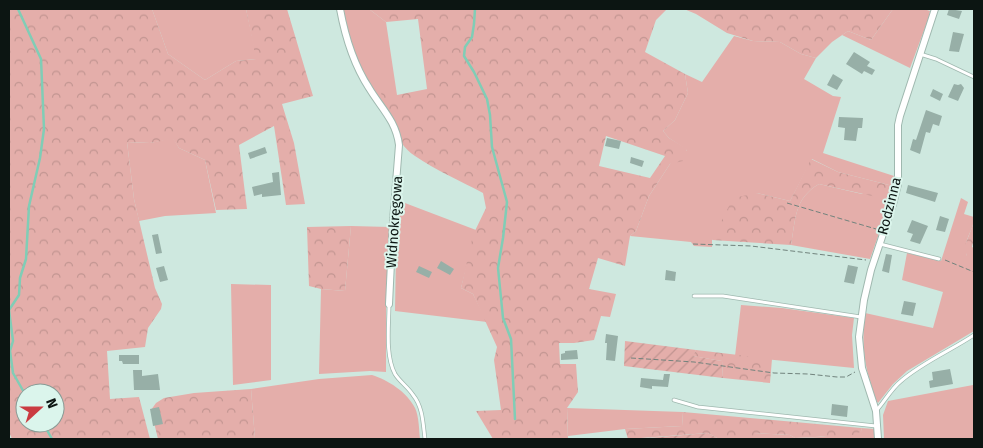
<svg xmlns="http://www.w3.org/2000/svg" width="983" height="448" font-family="'Fira Sans',sans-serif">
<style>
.green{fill:#e4aeaa}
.forest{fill:url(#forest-crowns);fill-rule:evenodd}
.garden{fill:url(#garden-furrows)}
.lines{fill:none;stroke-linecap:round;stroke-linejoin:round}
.stream{stroke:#80cdb6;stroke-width:2.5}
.building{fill:#97afa7}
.lane-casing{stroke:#9fb8af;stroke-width:4.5}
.street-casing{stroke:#9fb8af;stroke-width:8}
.path{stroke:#71837d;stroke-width:1;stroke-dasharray:5 2.5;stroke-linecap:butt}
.lane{stroke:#fff;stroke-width:3}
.street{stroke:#fff;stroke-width:6}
.labels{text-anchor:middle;stroke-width:4;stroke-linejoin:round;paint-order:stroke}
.street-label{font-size:14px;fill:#0c1512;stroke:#dbf5ec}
</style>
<defs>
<pattern id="forest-crowns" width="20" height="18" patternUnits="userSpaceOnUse" patternTransform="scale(1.25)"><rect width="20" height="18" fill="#e4aeaa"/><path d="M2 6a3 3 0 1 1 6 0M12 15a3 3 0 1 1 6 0" fill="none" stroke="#c29591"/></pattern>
<pattern id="garden-furrows" width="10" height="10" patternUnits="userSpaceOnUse" patternTransform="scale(1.25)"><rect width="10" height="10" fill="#e4aeaa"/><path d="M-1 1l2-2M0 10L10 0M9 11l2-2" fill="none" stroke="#c29591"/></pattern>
</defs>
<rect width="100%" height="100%" fill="#cee8df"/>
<path class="green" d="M152 9H246L257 59 236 61 205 80 168 54Z
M342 9H369L386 22 397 95 384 106 366 78 355 58Z
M893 9H924L930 11 929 17 910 68 842 35 848 31 871 40Z
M734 36 753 41 780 42 801 54 816 58 804 79 833 96 841 97 823 153 894 176 883 222 870 259 791 245C796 218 794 199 819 184L862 194 889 185 838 172 812 159 790 201 757 193 712 240V247L694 246 691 242 630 236 636 231 649 196 670 164 687 150 669 138 663 131 675 120 688 93 685 74 702 82Z
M173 138 179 148 205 160 216 213 165 216 139 221 134 199 127 142 150 143Z
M961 198 968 202 964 214 974 217C974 232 962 239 967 256H974V331L907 371 893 384 878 403C874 398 873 391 871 384 863 360 862 338 865 313L933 328 943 292 902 280 907 253 941 261Z
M397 200 476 230 461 288 473 294 487 322 395 311Z
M351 226 390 227 386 293V372L370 371 319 374 321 289 345 291Z
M231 284 271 285V380L233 385Z
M741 305 782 308 854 318 852 335 854 368 735 356Z
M372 375C388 380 407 392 415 408 419 416 419 430 420 439H255L251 389 319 379Z
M973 385 974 392V439H884L883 415 888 401Z
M567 408 683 412 682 426 625 429 568 436Z
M861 428 875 429 874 439H754V433L790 435 795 438 820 437 862 431Z"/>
<path class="forest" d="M9 9H152L168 54 205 80 236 61 256 59 246 9H287L313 96 282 104 294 143 305 204 286 205 274 126 239 145 247 209 216 210 205 160 179 148 173 139 150 143 127 142 134 199 155 288 162 304 161 309 148 328 145 347 107 351 110 399 139 397 150 439H12L9 432ZM25 393H55V423H25Z
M369 9H667L656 20 645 52 685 74 688 93 675 120 663 131 669 138 687 149 683 161 670 164 649 196 636 231 630 236 625 266 598 258 589 289 616 294 610 317 601 316 594 340 574 343H559L560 364H576L578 392 567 408 568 439H493L476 411 501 410 494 360 497 347 473 294 461 288 473 235 486 208 483 193C461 181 435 170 415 156 394 142 385 111 380 88L397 95 427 89 418 19 386 22ZM606 136 665 156 650 178 599 166Z
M684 9H893L871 40 848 31 832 42 816 58 801 54 780 42 753 41 727 33 696 14Z
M811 159 838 172 889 185 892 191 881 198 819 184C794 199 796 218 791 245L712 240 733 198 757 193 790 201Z
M974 222V238L972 247 974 248V256H967L964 248Z
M351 226 345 291 321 289 309 286 307 227Z
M696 350 772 359 770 383 723 378 722 361 692 356Z
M251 389 255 439H158L151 410 156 403 164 398 194 393Z
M683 412 861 428 862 431 854 435 795 438 790 435 754 433V439H719L708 433 628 439 625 429 682 426Z"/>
<path class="garden" d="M625 341 696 350 693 356 722 361 723 378 624 366Z
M708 433 719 439H635Z"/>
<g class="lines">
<path class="stream" d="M18 9 41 59 44 129 40 158 29 206 26 259 20 278 19 295 9 310 13 341 10 351 13 373 25 394
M475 9 474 24 472 37 465 47 464 56 474 72 487 99 490 115 492 147 507 202 503 238 498 268 503 318 511 339 515 419
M43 423 52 439"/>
</g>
<path class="building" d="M949 9 962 11 959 19 947 15Z
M953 32 964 34 959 52 949 51Z
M854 52 870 62 867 66 875 70 872 75 864 71 862 74 846 64Z
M833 74 843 80 837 90 827 85Z
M954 84 958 85 961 84 964 88 958 101 948 97Z
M933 89 943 94 940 101 930 96Z
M926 110 942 116 939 126 933 124 930 133 926 132 920 154 910 150 913 139 916 140Z
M839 117 863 118 862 128H858L856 141 844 140 845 128 838 127Z
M607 138 621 141 619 149 605 146Z
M265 147 267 153 250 159 248 153Z
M631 157 644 161 642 167 630 163Z
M279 172 281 195 262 197V194L254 196 252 187 273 182 272 173Z
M908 185 938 193 935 202 906 193Z
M940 216 949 219 945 232 936 230Z
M912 220 928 226 920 244 910 241 913 234 907 232Z
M158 234 162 253 156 254 152 235Z
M886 254 892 255 889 273 882 271Z
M441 261 454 269 450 275 437 268Z
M848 265 858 267 854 284 844 282Z
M164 266 168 280 160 282 156 268Z
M419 266 432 272 429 278 416 272Z
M666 270 676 272 675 281 665 280Z
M904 301 916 303 913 316 901 314Z
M606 334 618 336 615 361 606 360 607 343H605Z
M577 350 578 359 561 360V354L565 353V351Z
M119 355H139V364H123L122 361H119Z
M950 369 953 384 930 388 929 381 933 380 932 372Z
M133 370H142V376L158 374 160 390H134Z
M664 374H670L668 387 652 386V389L640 387 641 378 663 380Z
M832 404 848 406 847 417 831 415Z
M159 407 163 424 153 426 150 409Z"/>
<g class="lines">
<g class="lane-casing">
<path id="lane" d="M920 54 936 59 974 77
M880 244 939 259
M694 296H723L861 317
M389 304C389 326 385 355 395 374 400 382 408 387 413 395 423 407 423 424 425 439
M674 400 698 407 876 426
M876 411C885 401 891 389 901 381 923 362 950 351 974 335"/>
</g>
<g class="street-casing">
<path id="street" d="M340 9C345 36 354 65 369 88 381 108 396 121 399 145L393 221 389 304
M878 439 876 411 862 368 859 337 864 300 871 270 893 204 898 184V125L900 116 935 9"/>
</g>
<path class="path" d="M787 203 876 229
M693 244 751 246 866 260
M945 260 974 272
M631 358 694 362 774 373 808 374 837 377H846L855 372"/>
<use href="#lane" class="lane"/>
<use href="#street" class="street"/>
</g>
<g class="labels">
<g class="street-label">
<text transform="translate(889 206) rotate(-76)" y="5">Rodzinna</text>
<text transform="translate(394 222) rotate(-86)" y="5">Widnokręgowa</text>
</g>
</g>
<rect width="983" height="448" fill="none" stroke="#0c1512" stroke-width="20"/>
<g transform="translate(40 408) rotate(69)"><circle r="24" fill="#dbf5ec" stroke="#889b95"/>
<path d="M0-4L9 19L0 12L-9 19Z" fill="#ca3b41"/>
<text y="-8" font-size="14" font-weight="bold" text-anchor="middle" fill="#0c1512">N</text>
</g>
</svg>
